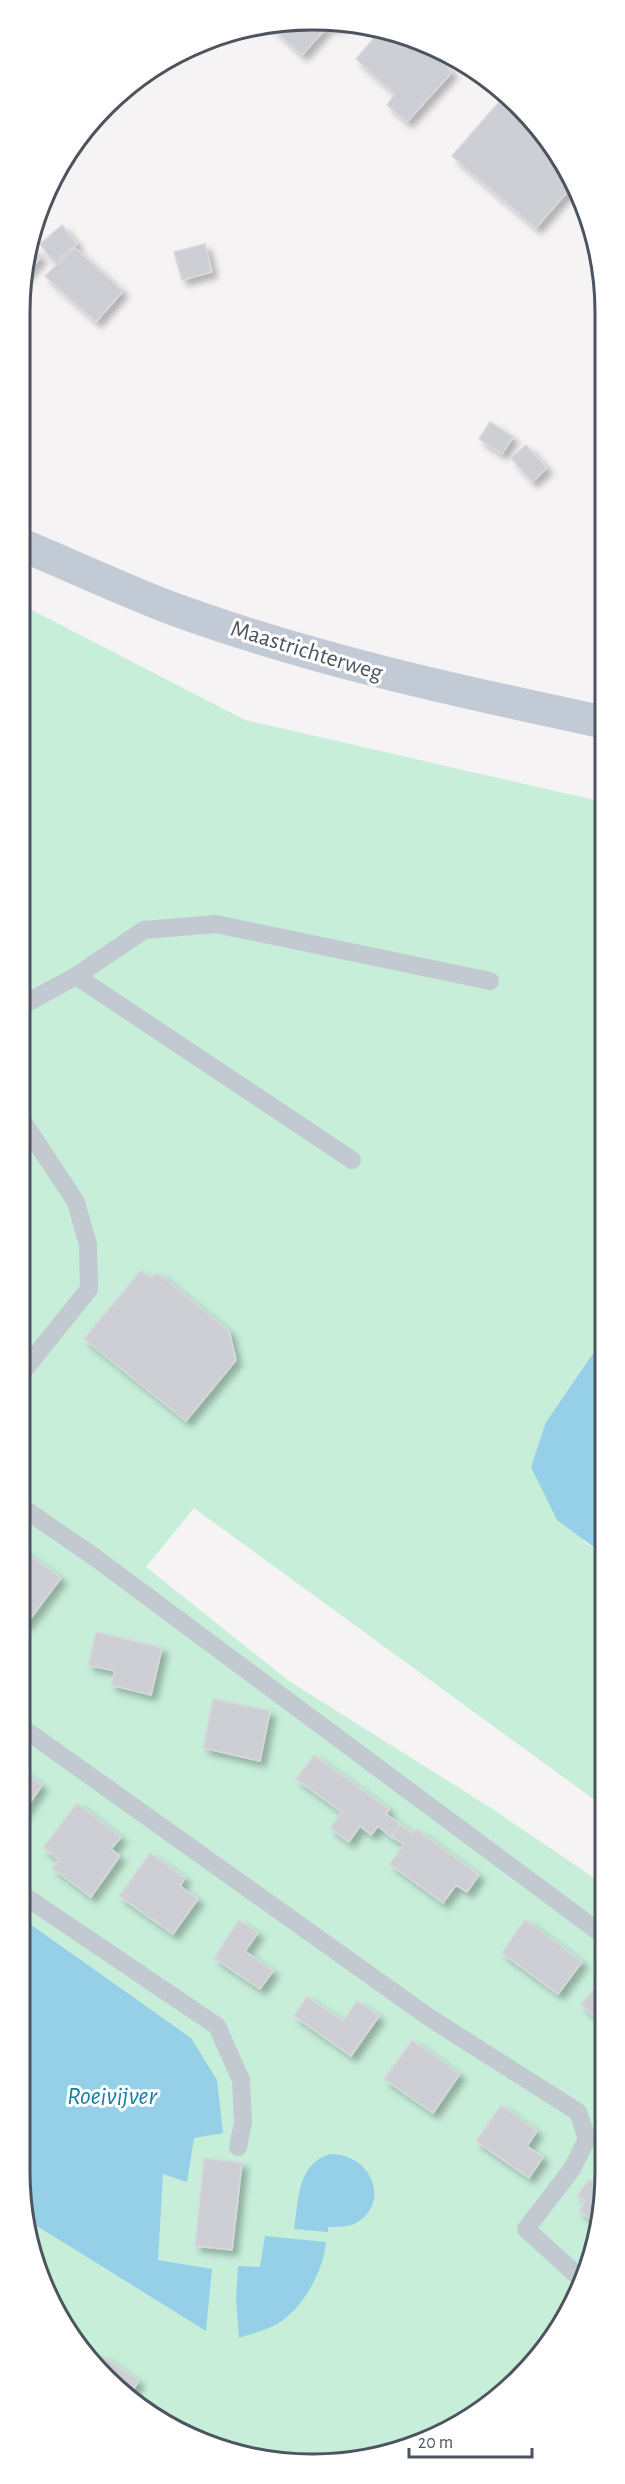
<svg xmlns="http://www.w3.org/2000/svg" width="625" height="2484" font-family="'Alegreya Sans',sans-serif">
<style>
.green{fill:#c6eed9}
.water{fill:#96d0e8}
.building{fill:#cdcfd5;stroke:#d7d9dd;stroke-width:1.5;filter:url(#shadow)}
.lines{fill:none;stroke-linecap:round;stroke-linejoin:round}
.lane{stroke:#c2c9d0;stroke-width:18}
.secondary{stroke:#c2cad5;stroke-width:33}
.labels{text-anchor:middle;stroke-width:6;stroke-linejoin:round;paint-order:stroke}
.street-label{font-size:24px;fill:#4c545f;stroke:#fff}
.water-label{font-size:26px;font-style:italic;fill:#167ea7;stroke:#fff}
.rim{fill:none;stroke:#4c545f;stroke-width:3}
</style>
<defs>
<filter id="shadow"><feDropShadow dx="5.5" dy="5.5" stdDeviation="3" flood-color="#0004"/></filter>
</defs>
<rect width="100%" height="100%" fill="#f5f3f3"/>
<path class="green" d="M22 605 245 720 603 802V1339L546 1422 584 1542 603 1554V1806L194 1508 146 1567 289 1681 491 1808 603 1884V2210L566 2318 491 2404 389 2454 293 2464 183 2434 92 2365 42 2283 20 2171Z"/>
<path class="water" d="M603 1339V1554L557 1520 531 1467 546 1422Z
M20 1917 191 2038 217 2080 223 2133 194 2138 187 2182 163 2174 158 2260 212 2269 206 2331 29 2221 20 2171Z
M330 2154C371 2153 392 2202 356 2223 349 2227 336 2227 328 2227V2232L294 2229C299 2199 297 2164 330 2154Z
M265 2236 326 2242C324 2269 305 2304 283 2320 272 2329 252 2333 239 2338L236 2299 238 2266 260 2267Z"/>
<path class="building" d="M340 23 335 28 329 25 302 55 271 27Z
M380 31 439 49 434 54 452 72 407 122 387 105 395 94 356 59Z
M505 95 520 106 575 183 536 228 452 156Z
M62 225 77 244 55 263 40 244Z
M205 244 212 272 182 280 174 252Z
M31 248 41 257 22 279V274Z
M75 248 123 291 96 322 45 276Z
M490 422 513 437 502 454 479 439Z
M526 445 547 468 532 482 511 458Z
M141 1270 149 1277 158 1273 229 1331 236 1360 186 1421 84 1339Z
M20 1548 61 1578 25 1626 20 1622Z
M96 1632 162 1648 151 1695 111 1685 115 1671 88 1665Z
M213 1699 270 1711 260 1761 203 1748Z
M314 1755 389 1809 386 1814 400 1824 391 1837 378 1826 371 1835 360 1826 349 1842 330 1828 342 1812 296 1779Z
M20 1769 42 1785 20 1818Z
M77 1803 121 1837 111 1849 120 1856 91 1897 52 1868 59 1860 43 1848Z
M400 1824 412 1833 416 1829 479 1875 467 1892 456 1885 443 1903 390 1864 404 1844 391 1837Z
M150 1853 185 1878 180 1886 198 1899 173 1934 119 1896Z
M525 1919 582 1962 558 1994 502 1953Z
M239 1920 258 1933 245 1951 273 1971 260 1989 214 1958Z
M603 1978V2024L581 2005Z
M307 1996 343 2021 357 2001 379 2016 351 2056 294 2016Z
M412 2040 460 2074 433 2113 384 2079Z
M501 2105 537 2131 527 2146 543 2157 529 2178 476 2141Z
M204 2158 242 2163 232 2250 195 2246Z
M603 2176V2210L598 2224 579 2211 585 2201 577 2196 589 2179 597 2185Z
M103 2356 139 2381 130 2394 95 2367Z"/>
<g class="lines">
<path class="lane" d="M21 805H22
M76 976 352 1160
M21 1006 76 976 144 930 216 924 490 981
M21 1367 24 1370 89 1289 88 1245 76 1202 21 1119
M20 1506 93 1556 603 1935
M20 1726 430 2018 578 2112 587 2139 572 2169 526 2229 580 2278
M20 1893 217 2026 241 2080 243 2122 238 2147"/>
<path class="secondary" d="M22 545C70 565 119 588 168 607 309 659 457 691 603 722"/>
</g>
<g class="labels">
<g class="street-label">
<text transform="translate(307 650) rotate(17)" y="8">Maastrichterweg</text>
</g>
<g class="water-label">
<text x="112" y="2104">Roeivijver</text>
</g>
</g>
<path d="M0 0H625V2484H0ZM312 30H313A282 282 0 0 1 595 312V2172A282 282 0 0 1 313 2454H312A282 282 0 0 1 30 2172V312A282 282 0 0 1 312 30Z" fill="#fff" fill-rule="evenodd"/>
<path class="rim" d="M312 30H313A282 282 0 0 1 595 312V2172A282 282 0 0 1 313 2454H312A282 282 0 0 1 30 2172V312A282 282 0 0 1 312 30Z"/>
<path d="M409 2448v9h123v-9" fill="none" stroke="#4c545f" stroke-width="3"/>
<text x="418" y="2448" font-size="18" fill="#4c545f" stroke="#ffffff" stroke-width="4.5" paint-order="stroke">20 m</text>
</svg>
